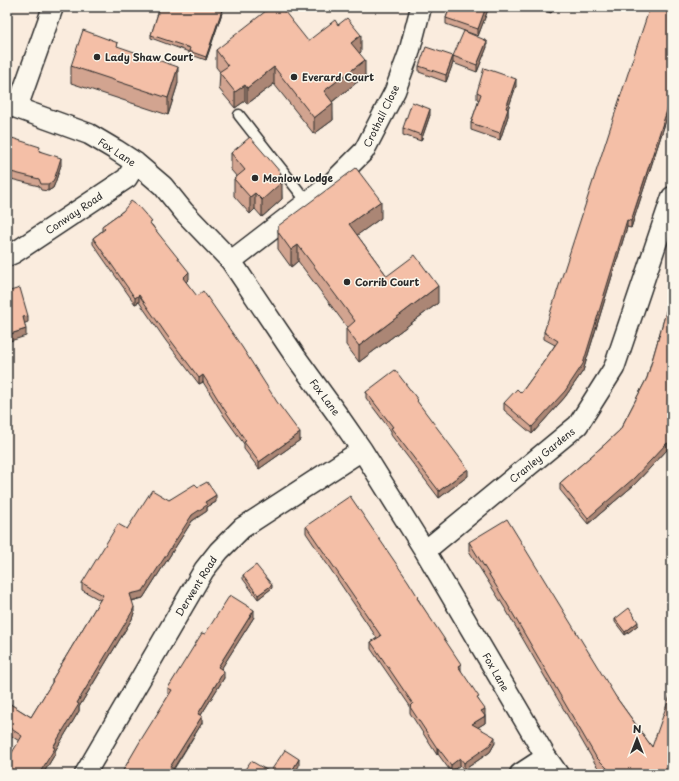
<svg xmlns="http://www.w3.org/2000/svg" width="679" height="781" font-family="'Playpen Sans',sans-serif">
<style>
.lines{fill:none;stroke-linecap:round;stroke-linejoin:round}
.service-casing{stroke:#2b2b2b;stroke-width:13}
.minor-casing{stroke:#2b2b2b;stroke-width:23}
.service{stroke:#fbf7ec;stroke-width:10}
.minor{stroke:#fbf7ec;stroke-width:20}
.wall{fill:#d2a490;stroke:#2b2b2b}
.shaded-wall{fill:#ab8675;stroke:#2b2b2b}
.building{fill:#f4bfa7;stroke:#2b2b2b}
.poi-dot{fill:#2b2b2b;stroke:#fbf7ec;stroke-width:1.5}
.labels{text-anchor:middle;stroke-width:3;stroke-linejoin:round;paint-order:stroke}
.poi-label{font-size:10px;font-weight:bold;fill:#2b2b2b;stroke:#fbf7ec;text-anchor:start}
.street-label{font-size:10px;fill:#2b2b2b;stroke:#fbf7ec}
</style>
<rect width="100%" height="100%" fill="#faecde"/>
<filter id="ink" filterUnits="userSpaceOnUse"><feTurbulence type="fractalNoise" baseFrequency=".025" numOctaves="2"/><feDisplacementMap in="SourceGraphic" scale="8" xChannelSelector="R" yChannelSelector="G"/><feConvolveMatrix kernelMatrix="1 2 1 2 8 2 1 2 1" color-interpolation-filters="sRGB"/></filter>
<g filter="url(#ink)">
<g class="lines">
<g class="service-casing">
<path id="service" d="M239 115 308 203"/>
</g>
<g class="minor-casing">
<path id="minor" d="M7 105 17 108 89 134 116 150 136 163 163 186 184 212 231 261 295 356 337 414 362 450 425 551 546 757 558 774
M17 108 53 7
M7 256 14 253 127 178 136 163
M231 261 331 184 364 151 395 91 409 53 421 7
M425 551 578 425 614 368 672 197
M85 774 204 570 219 551 242 528 362 450
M520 774 546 757"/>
</g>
<use href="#service" class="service"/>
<use href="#minor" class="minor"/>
</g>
<path class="wall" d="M160 7H224L206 60 189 54V52L151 38V35Z
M450 7H489L478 36 446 24V18Z
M536 7H553L551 13 536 8Z
M672 7V102L631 228 627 227 583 371 565 397 532 434 504 410V403L521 393 545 360 555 345 544 339V332Z
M308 41 361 52 359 53 365 76 332 102 333 120 314 134 274 84 247 104 245 101 235 108 219 89 220 72 216 67V50Z
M118 47 178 83 168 115 71 83V66Z
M487 47 477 72 453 63 446 82 419 72V66L453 56Z
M516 86 508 109V116L500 140 471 130V123L479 100 477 99V92Z
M430 115 421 141 403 135V128Z
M7 141 40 151 61 165 55 183 53 188 48 191 41 190 39 186 7 178Z
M231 153 281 181 282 199 262 217 255 209 250 214 234 196V179L237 177 231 170Z
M123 211 152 225 189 279 186 282 300 440 259 469 244 449V444L224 416 203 382 199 384 166 341 139 302 135 304 93 244V238L102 231V226Z
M381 218 357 235 387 276 438 303 359 362 346 345V329L347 327 298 261 291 267 278 249V226Z
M672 291V452L667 450 634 485 588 524 560 490V483L604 445 620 430 647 378Z
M366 392 418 403 468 476 439 498 391 435V431L366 398Z
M198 487 216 502 207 507V511L192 521 143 598 132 601 134 613 132 619 79 707V711L55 751V754L43 774H7L19 741 7 733V702L31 717 52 683V680L100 600 82 590V583L127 529 169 500Z
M306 526 418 599 479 701 485 716V723L478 727 495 743 490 752 464 770 460 765 451 772 438 754 437 755 410 713V706L371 649V642L377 638 306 533Z
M469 542 616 697 652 747 672 774H604L596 765 506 610 469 551Z
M243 575 272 588 258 599 243 579Z
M254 617 221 669 224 678 201 715 202 723 174 769V774H121L169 695 168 694V688L205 634Z
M615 619 638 625 625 635 615 622Z"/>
<path class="shaded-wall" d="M223 7H224L206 60V57Z
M486 7H489L478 36V29Z
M551 7H553L551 13Z
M361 35V52L351 59V43Z
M487 41V47L477 72V65Z
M453 56V63L446 82V75Z
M365 60V76L324 108V91Z
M178 67V83L168 115V98Z
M274 67V84L247 104V88Z
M516 79V86L508 109V116L500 140V133L506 108Z
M245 85V101L235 108V92Z
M672 95V102L631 228V221Z
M333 103V120L314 134V118Z
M430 109V115L421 141V135Z
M61 158V165L55 183 53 188 48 191V184Z
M281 173V184L282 182V199L262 217V200L277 176Z
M255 193V209L250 214V197Z
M381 201V218L349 241V224Z
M627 220V227L583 371 565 397 532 434V427Z
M298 245V261L291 267V250Z
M189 272V279L183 285V278Z
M438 286V303L359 362V346Z
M139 295V302L135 304V298Z
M28 316V322L23 324V317Z
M26 329V336L7 342V335Z
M203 375V382L199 384V378Z
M300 433V440L259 469V462Z
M667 443V450L634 485 588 524V518Z
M468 469V476L439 498V491Z
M216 495V502L207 507V511L192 521 143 598 130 601V594L192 515 205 502Z
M272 585V588L258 599V595Z
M134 607V613L132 619 79 707V711L55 751V754L43 774H39L77 703Z
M254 610V617L218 674V667Z
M638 622V625L625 635V632Z
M461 664V671L458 666Z
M224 671V678L198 720V714Z
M485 709V716L481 718V711Z
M202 716V723L170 774V767Z
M485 716V723L472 731V724Z
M495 737V743L490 752 464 770V763Z
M437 748H438V754L437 755Z
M460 758V765L451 772V765Z
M299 759V766L294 774H290Z
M174 769V774H171Z"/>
<path class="building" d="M160 7H223L206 57 189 51 190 48 151 35Z
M271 7H281L308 41 335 20 338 25 347 18 361 35 351 43 365 60 324 91 333 103 314 118 274 67 247 88 245 85 235 92 219 72 228 66 216 50Z
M450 7H486L478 29 446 18Z
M650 7H672V95L631 221 627 220 583 364 565 391 532 427 504 403 517 389 521 393 545 360 558 341 544 332 631 64Z
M83 30 118 43 117 46 178 67 168 98 71 66Z
M464 31 487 41 477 65 453 56Z
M426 47 453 56 446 75 419 66Z
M484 68 516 79 506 108 508 109 500 133 471 123 481 94 477 92Z
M412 102 430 109 421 135 403 128Z
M250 137 281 173 277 176 282 182 262 200 255 193 250 197 234 179 245 170 231 153Z
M12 138 40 147 39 151 61 158 55 177 53 181 48 184H41L39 179 7 171V141L11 142Z
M356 168 381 201 349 224 387 276 415 255 438 286 359 346 346 329 355 321 298 245 291 250 278 232V226Z
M131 201 138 206 152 222 150 223 189 272 183 278 197 296 203 291 242 347 277 402 300 433 259 462 244 442 246 441 224 409 203 375 199 378 166 334 139 295 135 298 93 238 105 229 102 226 123 211Z
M20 288 28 316 23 317 26 329 7 335V292Z
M672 291V446L667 443 634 478 588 518 560 483 604 445 620 430 647 378Z
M395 370 418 400 417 401 468 469 439 491 391 428 393 427 366 392Z
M207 482 216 495 205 502 207 505 192 515 143 591 130 594 134 607 132 612 77 703 79 704 53 747 55 748 39 774H7V761L22 736 7 726V702L31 717 53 681 52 680 103 595 82 583 118 524 127 529 152 490 169 500 195 484 198 487Z
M350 496 408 581 418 597 417 598 461 664 458 666 479 697 477 698 485 709 481 711 485 716 472 724 495 737 490 745 464 763 460 758 451 765 438 748H437L410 707 413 704 371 642 381 636 306 526Z
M507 519 616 697 652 747 672 690V774H613L596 757 506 602 469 542Z
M256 565 272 585 258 595 243 575Z
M230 595 254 610 218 667 224 671 198 714 202 716 170 767 174 769 171 774H121L142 738 172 690 168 688 202 633 205 634Z
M629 608 638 622 625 632 615 619Z
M285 750 299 759 290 774H246L243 772 251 761 270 772Z"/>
</g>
<g class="poi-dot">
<circle cx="97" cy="57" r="4"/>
<circle cx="294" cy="77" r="4"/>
<circle cx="255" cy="178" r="4"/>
<circle cx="347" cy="282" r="4"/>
</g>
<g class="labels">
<g class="poi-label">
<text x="105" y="61">Lady Shaw Court</text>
<text x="302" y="81">Everard Court</text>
<text x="263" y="182">Menlow Lodge</text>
<text x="355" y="286">Corrib Court</text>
</g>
<g class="street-label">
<text transform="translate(381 116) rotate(-64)" y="4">Crothall Close</text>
<text transform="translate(117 152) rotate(33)" y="4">Fox Lane</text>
<text transform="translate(74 213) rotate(-34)" y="4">Conway Road</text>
<text transform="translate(325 397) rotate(53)" y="4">Fox Lane</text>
<text transform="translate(542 455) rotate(-39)" y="4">Cranley Gardens</text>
<text transform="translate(196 586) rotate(-58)" y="4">Derwent Road</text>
<text transform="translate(496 672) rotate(60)" y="4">Fox Lane</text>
</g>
</g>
<rect width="679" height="781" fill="none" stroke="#fbf7ec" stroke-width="24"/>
<rect x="12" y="12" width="655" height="757" fill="none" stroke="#2b2b2b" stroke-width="1.5" filter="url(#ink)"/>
<g transform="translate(637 739)" stroke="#fbf7ec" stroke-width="3" paint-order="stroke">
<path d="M0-3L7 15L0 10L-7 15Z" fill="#2b2b2b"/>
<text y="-6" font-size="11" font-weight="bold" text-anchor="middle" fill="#2b2b2b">N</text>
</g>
</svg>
